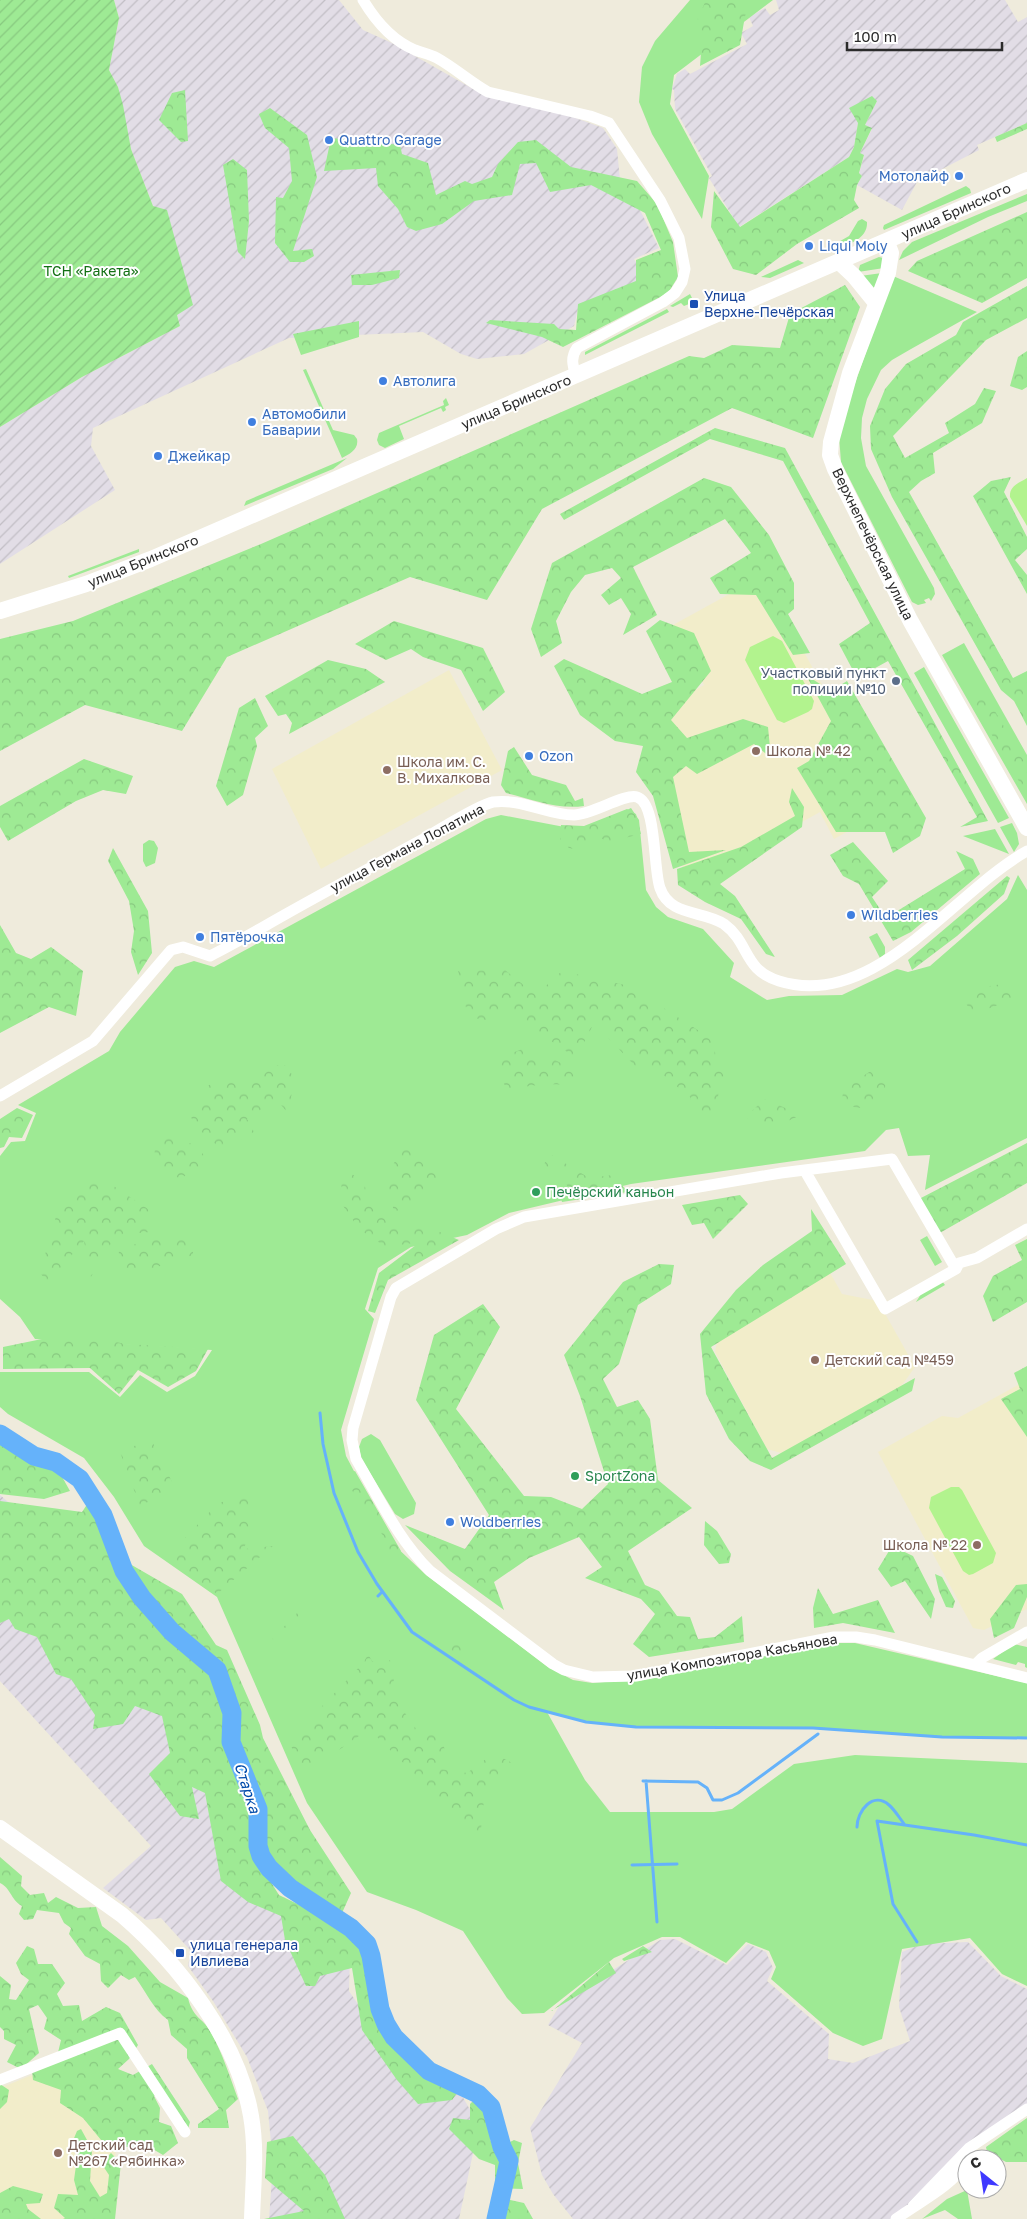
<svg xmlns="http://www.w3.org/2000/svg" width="1027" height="2219" font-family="'Golos Text',sans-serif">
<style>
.industrial{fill:url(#industrial-furrows)}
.education{fill:#f2edca}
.grass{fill:#9eea94}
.forest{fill:url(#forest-crowns)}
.garden{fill:url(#garden-furrows)}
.pitch{fill:#b2f38e}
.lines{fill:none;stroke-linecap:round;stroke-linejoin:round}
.stream{stroke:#65b2fa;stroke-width:3}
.river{stroke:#65b2fa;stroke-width:19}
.street{stroke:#fff;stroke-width:11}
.secondary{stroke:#fff;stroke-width:16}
.shop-dot{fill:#3f7fe0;stroke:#fff;stroke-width:2}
.transit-dot{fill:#1a4fb4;stroke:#fff;stroke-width:2}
.service-dot{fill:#5c6f8a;stroke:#fff;stroke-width:2}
.education-dot{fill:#8d6e63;stroke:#fff;stroke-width:2}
.leisure-dot{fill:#2e9e5b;stroke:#fff;stroke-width:2}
.labels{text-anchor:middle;stroke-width:4;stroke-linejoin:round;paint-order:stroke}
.shop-label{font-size:14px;fill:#366cbe;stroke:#fff;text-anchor:start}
.street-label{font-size:14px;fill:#2b2b2b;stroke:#fff}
.park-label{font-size:14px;fill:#137114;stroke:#fff}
.transit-label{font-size:14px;fill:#164399;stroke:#fff;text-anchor:start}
.service-label{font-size:14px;fill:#4e5e75;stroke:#fff;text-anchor:end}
.education-label{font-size:14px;fill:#785e54;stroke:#fff;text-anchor:start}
.leisure-label{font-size:14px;fill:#27864d;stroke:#fff;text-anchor:start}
.water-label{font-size:15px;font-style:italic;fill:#004bab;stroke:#fff}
</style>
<defs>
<pattern id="industrial-furrows" width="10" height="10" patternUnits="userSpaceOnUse" patternTransform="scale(1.25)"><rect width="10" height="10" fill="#e2dde6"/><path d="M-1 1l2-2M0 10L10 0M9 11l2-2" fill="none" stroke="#c2bec5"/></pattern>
<pattern id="forest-crowns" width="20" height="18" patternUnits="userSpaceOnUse" patternTransform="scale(1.25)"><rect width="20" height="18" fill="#9eea94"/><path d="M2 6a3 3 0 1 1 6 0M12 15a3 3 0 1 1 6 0" fill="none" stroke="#88c980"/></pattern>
<pattern id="garden-furrows" width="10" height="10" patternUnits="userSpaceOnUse" patternTransform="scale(1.25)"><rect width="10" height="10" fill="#9eea94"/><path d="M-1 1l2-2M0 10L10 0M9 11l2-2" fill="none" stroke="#88c980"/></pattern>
</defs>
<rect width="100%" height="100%" fill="#efebdc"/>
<path class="industrial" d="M114 0H339L363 30 392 43 475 90 551 109 603 128 617 149 621 190 632 194 659 248 634 259 647 281 578 309 574 326 524 354 477 359 461 354 423 332 289 338 93 428 91 446 115 490 0 564V427L82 377 180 326 177 315 167 211 153 206 131 149 118 87 109 70 119 18Z
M776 0H1005L1018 22 1027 17V123L977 145 979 150 917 182 902 210 857 185 862 176 859 174 864 156 860 153 872 129 865 125 877 101 858 123 854 147 849 157 739 227 709 178 712 176 675 109 674 90 672 89 677 74 685 69 690 74 747 44 741 33 753 26 749 17 765 8 770 15 779 10Z
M0 1495 28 1519 220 1772 266 1893 350 1952 349 1991 397 2062 458 2089 479 2125 459 2219H269L273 2164 268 2111 247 2057 213 2001 188 1966 191 1951 161 1918 146 1920 103 1888 151 1846 0 1681Z
M675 1939 727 1965 748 1944 766 1952 773 1968 767 1981 829 2034 828 2059 853 2063 910 2041 899 2007 902 1952 922 1944 968 1942 1001 1976 1027 1989V2109L969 2148 896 2219H573L553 2194 542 2175 530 2128 582 2043 548 2025 561 2003 660 1940Z"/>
<path class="education" d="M762 576 890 808 834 839 820 812 691 883 677 856 638 722 704 685 673 625Z
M449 670 502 770 321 869 272 769Z
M829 1271 842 1294 878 1301 915 1367 900 1388 785 1454 767 1449 715 1352 718 1337Z
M1027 1380V1609L984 1630 973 1628 878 1452 942 1416 958 1418Z
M82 2055 120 2084 111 2219H0V2088Z"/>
<path class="grass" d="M690 0H773L674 75 670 104 709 176 702 219 652 134 639 102 642 67 655 41Z
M966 186 970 189 971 193 884 230 883 228 884 225Z
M1027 194V201L988 217 899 260 903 251 912 242Z
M862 219 867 222C868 238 850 244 837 249L835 247V244L849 236 858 221Z
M879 257 883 258 884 268 858 272 860 265Z
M798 260 804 263 770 278 761 277Z
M882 273 874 290 860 276Z
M893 276 977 312 911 349 892 360 881 370 867 399 862 418 861 438 866 466 934 588 935 594 931 601 929 598 924 600 926 603 918 605 912 602 841 462 839 436 842 420Z
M690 294 694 302 684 306 681 303 673 307 670 306Z
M667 309 669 312 585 355V352Z
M306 369 333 430 354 435 357 439C359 449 350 454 342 458L303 370Z
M446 398 449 405 445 407 446 410 443 412 441 408 399 426 404 439 385 448 379 445 377 440 379 433 444 405 443 401Z
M347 458 333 469 244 506 246 501Z
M139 549V552L69 578 68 576Z
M964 643 1027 755V804L942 655Z
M924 667 1009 818 998 823 914 673Z
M631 808 639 820 646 890 656 907 668 917 703 929 734 963 730 977 767 1000 789 996 842 995 897 969 908 972 930 966 1007 899 1018 875 1027 890V1138L925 1190 930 1155 908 1156 899 1128 886 1130 865 1151 631 1184 509 1213 467 1235 411 1247 378 1268 365 1309 374 1319 341 1430 346 1456 392 1543 425 1574 548 1667 573 1680 592 1683 631 1680 833 1643H855L1027 1683V1738L942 1737 813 1728 636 1727 586 1722 547 1712 585 1780 610 1812H714L732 1809 794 1764 855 1755 1027 1763V1986L1002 1974 970 1938 902 1949 882 2039 863 2046 833 2033 771 1979 776 1967 769 1951 746 1942 726 1963 680 1937H662L614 1958 544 2013 522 2014 507 1998 463 1931 416 1910 367 1892 307 1803 217 1597 144 1546 114 1497 84 1458 8 1414 0 1407V1372H89L120 1397 140 1375 167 1392 195 1376 212 1350 35 1339 20 1317 0 1299V1156L11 1142 25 1141 36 1113 18 1105 109 1051 120 1032 175 967 194 961 214 967 486 819 501 815 575 829 600 823Z
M1012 823 1017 833 1019 844 1014 852 1000 827Z
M995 829 1009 854 963 836Z
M149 840 154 841 158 848 155 863 146 867 143 861V844Z
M877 933 885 947V954L880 958 869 937Z
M927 1236 942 1262 935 1266 920 1240Z
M942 1281 945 1285 916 1302 921 1294Z
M371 1434 380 1440 416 1503 414 1514 403 1519 395 1514 361 1458 359 1447 362 1439Z
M1014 1644 1027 1647V1668L1025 1667V1664L1018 1662 1016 1665 993 1659Z
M967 2190 972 2219H958L945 2210 922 2219 947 2199Z"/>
<path class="forest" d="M706 0H753L745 16 740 45 700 66 702 39 696 23Z
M185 90 188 141 181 142 159 120 172 93Z
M872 96 877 101 865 125 872 128 860 153 864 155 859 173 862 176 857 185 854 200 859 208 797 244 756 275 733 269 711 227 714 191 740 227 849 157 854 147 858 123 849 108Z
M270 108 307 135 317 177 293 251 312 249 314 256 304 262H290L275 243 276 197 283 198 292 181 289 148 265 128 259 114Z
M1027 123V129L997 142 995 137Z
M331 138 400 145 402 154 428 163 436 195 465 181 472 184 492 177 498 164 518 142 536 140 571 167 637 181 657 204 673 242 678 277 668 293 563 347 542 337 486 323 490 320 554 324 559 329 576 330 578 304 636 281V260L661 250 645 213 591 185 550 192 536 163 520 164 512 195 474 201 442 224 416 231 407 227 398 209 378 186 376 168 324 171Z
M233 159 247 170 249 221 245 259 238 252 223 165Z
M1027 212V278L982 303 908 271 917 261Z
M400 270 399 278 372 285H352L351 275Z
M845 285 860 307 813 438 732 408 542 509 487 600 410 577 227 657 182 731 85 705 0 751V639L73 621 261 544 689 356 704 358 732 345 780 348 790 314Z
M1027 286V318L986 340 893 436 905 458 949 433 945 423 975 404 984 388 996 391 982 423 933 453 935 473 921 481 909 492 1013 678 1027 671V726L1014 701 1001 690 892 497 871 449 870 426 885 389 906 364 956 335 963 322Z
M359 321V337L301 355 293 334Z
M1027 351V387L1022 390 1010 386 1018 357Z
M715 428 785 448 988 821 960 827 977 817 888 661 857 678 839 644 870 623 783 461 710 439 564 520 560 514Z
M1011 477 1004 492 1027 537V549L1015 560 1027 575V594L973 496 991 481Z
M704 478 731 487 769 535 794 583V609L788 614 810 653 793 655 756 595 720 594 710 578 751 553 725 519 633 567 657 615 623 635 631 614 621 598 609 605 601 595 621 578 612 568 585 575 571 592 556 621 562 643 541 657 531 629 552 563Z
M660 620 694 633 711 671 671 720 687 738 743 719 768 727 771 758 754 744 697 774 686 766 673 777 689 852 726 850 673 869 653 796 636 772 643 746 615 741 580 715 554 666 564 659 642 694 672 682 646 631Z
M394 621 483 648 505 692 483 711 461 670 423 657 411 649 386 660 355 644Z
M328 660 366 669 385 682 289 734 292 723 286 714 278 716 265 696Z
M806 675 831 691 847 681 926 818 920 836 893 853 885 832H836L797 768 809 761 831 721Z
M968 694 989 701 1027 766V795Z
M255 698 268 726 255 738 257 746 243 795 227 806 216 786 239 708Z
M514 747 532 775 566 785 575 801 583 798 584 806C557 810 531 799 506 793L501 785 508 751Z
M84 759 133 776 126 794 103 790 76 801 8 841 0 827V806Z
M792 788 804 807 802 827 720 884 735 896 775 957 766 954 741 919 705 902 678 885 677 869 741 847 795 816 789 802Z
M627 809 636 814 641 834 608 842 597 836 587 852 569 848 560 839 561 825 584 826Z
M853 842 888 881 872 897 886 918 965 869 956 851 973 859 980 874 911 932 893 941 859 884 843 876 830 855Z
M113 848 148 911 152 953 138 975 131 952 134 931 129 901 108 861Z
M1007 876 1010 878 1004 894 957 936 912 970 908 960Z
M0 925 16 953 31 959 51 947 83 971 76 1016 49 1007 0 1033Z
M505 970 536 995 562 971 630 986 713 1040 718 1070 730 1075 718 1095 722 1106 710 1117 687 1107 691 1098 658 1071 636 1067 594 1023 576 1058 501 1007 492 1021 468 1017 458 971Z
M1008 983 1018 998 973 1014 963 999 972 989Z
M533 1045 540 1059H553L579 1072 577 1085 546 1084 507 1089 491 1061Z
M273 1065H285L296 1080 291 1097 293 1112H287L276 1099 247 1119 254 1132 222 1150 194 1125 189 1111 198 1106 205 1087 228 1076 258 1081Z
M877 1067 886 1082 883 1100 860 1108 842 1105 843 1089Z
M765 1099 801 1115 781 1124 753 1126 746 1116Z
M17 1108 33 1115 22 1138 9 1137 4 1147 0 1148V1119Z
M156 1133 196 1145 209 1162 183 1177 166 1178 154 1162Z
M1027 1143V1183L938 1234 919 1199Z
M404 1147 440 1169 441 1183 410 1205 394 1212 386 1176Z
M547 1152 589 1178 613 1175 628 1192 562 1202 559 1193 569 1190 562 1174 544 1167Z
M344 1170 363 1180 370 1204 385 1207 392 1229 418 1223 459 1240 388 1280 375 1313 368 1311 379 1273 420 1242 386 1247 359 1229 339 1200Z
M97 1175 151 1211 150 1232 116 1235 91 1277 84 1241 48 1282 39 1272 51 1237 59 1203Z
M740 1195 748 1204 713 1239 704 1223 692 1225 682 1205Z
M811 1209 846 1264 711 1347 772 1458 915 1378 912 1391 771 1470 750 1461 729 1439 706 1394 700 1334 736 1290 763 1265 812 1231Z
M160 1235 193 1238V1255L139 1273 118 1266 119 1250Z
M1027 1239V1302L993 1322 983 1296 993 1276 1022 1260 1015 1245Z
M659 1264 674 1265 671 1284 638 1305 619 1364 603 1379 617 1407 638 1400 650 1419 658 1480 692 1508 628 1551 645 1585 659 1591 677 1616 690 1617 698 1639 715 1637 742 1616 744 1642 649 1657 633 1644 655 1614 641 1599 585 1578 602 1567 579 1537 529 1558 494 1582 504 1610 450 1571 405 1525 465 1549 489 1515 416 1400 434 1335 483 1304 500 1327 456 1409 524 1496 551 1497 582 1509 608 1484 580 1396 564 1355 623 1282Z
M84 1336 126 1344 208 1349 196 1371 168 1387 138 1370 119 1394 90 1368 3 1369V1347L42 1339Z
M1027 1366V1437L1001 1399 1020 1389 1014 1373Z
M0 1430 56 1466 70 1491 44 1499 0 1494Z
M151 1439 175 1488 140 1506 120 1452Z
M355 1471 401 1551 393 1563 382 1550 386 1540 349 1486V1473Z
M249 1495 251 1526 244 1549 273 1546 217 1594 167 1557 218 1503Z
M90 1500 109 1541 130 1564 182 1594 216 1645 227 1650 260 1725 263 1738 310 1830 351 1893 342 1913 291 1885 264 1853 262 1812 236 1740V1712L221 1670 208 1658 207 1666 217 1681 227 1723 235 1776 249 1810V1847L279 1895 314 1912 355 1942 367 1961 373 2012 390 2039 419 2067 460 2089 452 2100 418 2104 397 2080 362 2030 352 1968 320 1976 315 1986H306L285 1940 281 1916 248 1902 221 1881 205 1793 192 1787 199 1819 180 1816 149 1774 170 1753 162 1716 135 1706 123 1724 93 1729 95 1715 71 1679 56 1674 37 1637 15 1629 9 1619 0 1623V1501L82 1512Z
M705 1521 717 1531 731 1554 729 1563 719 1564 704 1545Z
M892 1546 913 1556 935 1599 931 1619 905 1581 891 1587 878 1569Z
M935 1574 942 1577 955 1601 953 1608 946 1607 939 1591Z
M1027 1584V1597L1014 1628 994 1638 990 1619 1016 1585Z
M818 1588 833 1614 878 1600 895 1633 843 1623 814 1628 813 1608Z
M300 1610 309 1616 270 1651 273 1638Z
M437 1640H449L466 1646 460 1654 442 1650Z
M368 1654 372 1661 390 1660 398 1703 419 1733 437 1728 448 1758 440 1769 467 1773 494 1753 512 1763 485 1790 480 1839 369 1729 303 1775 289 1741 364 1662Z
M546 1695 536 1707 515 1698Z
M0 1857 22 1876 21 1886 30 1895 44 1893 48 1903 56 1897 78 1908 96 1907 102 1926 128 1946 160 1982 188 1998C193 2019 204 2018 212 2034 223 2055 230 2077 238 2099L226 2110 229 2128H198V2124L219 2109 187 2058V2049L171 2035 168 2020C153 2009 147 1993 135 1977L129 1980 121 1975 108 1988 101 1981 100 1964 85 1956 69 1934 71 1928 64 1923 59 1913 37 1910 33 1919 24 1920 19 1914 22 1906C10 1899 11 1888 0 1883Z
M27 1946 34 1949 38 1964H52L65 1983 57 1994 63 2006 79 2005 82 2021 106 2007 120 2013 138 2045 129 2059 118 2069 133 2075 152 2064 190 2122 188 2129 161 2092 154 2096 160 2108 159 2122 171 2126 178 2143 163 2155 151 2148 106 2146 83 2118 60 2103 61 2090 33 2080 32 2070 56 2061 61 2040 44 2029 47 2018 38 2005 29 2009 39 2053 21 2069 7 2062 16 2045 4 2039V2031L0 2027V1976L11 1985 9 1999 16 2000 29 1980 21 1974 16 1963Z
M643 1946 652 1952 624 1961 622 1959Z
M609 1962 616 1973 551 2011H552Z
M0 2084 9 2090 7 2102 0 2109Z
M474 2100 486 2105 493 2131 490 2139 494 2150 514 2140 522 2143 518 2163 523 2189 495 2188V2165L479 2159 449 2129 453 2118 470 2120V2104Z
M1027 2118V2162H1006L987 2152 986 2147Z
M81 2129 92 2149 90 2181 100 2197 107 2193 109 2175 101 2163 111 2153 121 2163 115 2219H63L65 2218 54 2208 58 2194 78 2195 74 2180 78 2151 72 2143 77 2131Z
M293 2136 325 2175 345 2219H264L304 2211 265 2178 267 2142Z
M13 2186 43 2194 40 2203 26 2204 28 2209 41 2219H0V2193Z
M506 2199 524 2203 533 2219H501Z"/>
<path class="garden" d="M0 0H114L119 18 109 70 118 87 123 105 131 149 153 206 167 210 193 305 177 315 180 326 82 377 0 427Z"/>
<path class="pitch" d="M1027 478V526L1010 497C1009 486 1019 483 1027 478Z
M773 636 782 641 814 701 812 709 808 712 784 723 777 720 745 660 750 647Z
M951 1487H959L962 1490 996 1553 993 1563 973 1574 969 1575 963 1571 929 1508 931 1497Z"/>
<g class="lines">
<path class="stream" d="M320 1413 323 1444 334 1493 358 1552 377 1584 412 1632 514 1700 529 1707 586 1722 636 1727 813 1728 942 1737 1027 1738
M378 1596 382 1592
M643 1781 698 1782 707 1788 713 1800H722L738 1793 818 1734
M646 1781 657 1922
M857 1827C857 1811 873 1791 889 1805 895 1810 900 1819 905 1825
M632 1865 677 1864
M917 1942 893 1904 877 1821 974 1835 1027 1845"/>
<path class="river" d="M0 1434 34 1456 56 1462 80 1479 103 1515 124 1571 142 1598 172 1632 217 1670 232 1713 231 1742 258 1809V1846L261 1856 269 1868 290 1888 351 1928 367 1944 371 1956 380 2009 386 2024 394 2037 429 2071 478 2094 491 2107 502 2147 509 2161 496 2219"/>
<path class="street" d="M363 0C375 20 393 41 415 50 423 53 430 54 437 58 455 68 470 82 488 92L590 116 609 123 660 200 679 238 685 269 682 282 675 293 663 302 577 348C570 358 573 366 576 376
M0 1096 93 1041 171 950 183 947 210 956C236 943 261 928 286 914 332 888 379 863 425 838 441 829 478 805 493 802 521 798 547 815 574 815 592 815 625 793 637 797 657 803 653 869 660 888 670 917 703 910 724 924 750 943 743 970 779 981 875 1011 953 892 1027 851
M805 1171 885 1309 956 1269 959 1263 977 1258 1027 1229
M956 1269 892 1159 781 1173 524 1217 496 1229 396 1288 391 1297 353 1428 352 1440 356 1459C379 1498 398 1539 430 1571L553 1664 564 1670 593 1677 636 1676 834 1637H856L875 1640 1027 1678
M975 1665 982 1658 1027 1632
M0 2080 120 2033 185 2132
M913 2206 969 2148 1027 2109
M896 2219C920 2201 950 2188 967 2162"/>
<path class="secondary" d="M887 242 891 253 888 273 850 373 831 442 830 455 835 469 910 620 1027 828
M839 262 854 276 876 303
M0 611 86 584 151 559 1027 180
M0 1828 122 1915C179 1964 238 2040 251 2116 257 2150 253 2185 252 2219"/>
</g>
<g class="shop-dot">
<circle cx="329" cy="140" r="5"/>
<circle cx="959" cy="176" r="5"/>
<circle cx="809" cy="246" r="5"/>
<circle cx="383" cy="381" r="5"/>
<circle cx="252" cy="422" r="5"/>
<circle cx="158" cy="456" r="5"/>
<circle cx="529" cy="756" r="5"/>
<circle cx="851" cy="915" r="5"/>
<circle cx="200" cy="937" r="5"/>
<circle cx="450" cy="1522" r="5"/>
</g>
<g class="transit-dot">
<rect x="689" y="299" width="10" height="10" rx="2.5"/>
<rect x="175" y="1948" width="10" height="10" rx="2.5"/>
</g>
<circle class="service-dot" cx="896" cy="681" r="5"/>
<g class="education-dot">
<circle cx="756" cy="751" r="5"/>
<circle cx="387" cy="770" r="5"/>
<circle cx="815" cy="1360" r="5"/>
<circle cx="977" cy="1545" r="5"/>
<circle cx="58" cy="2153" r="5"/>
</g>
<g class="leisure-dot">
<circle cx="536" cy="1192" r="5"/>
<circle cx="575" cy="1476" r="5"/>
</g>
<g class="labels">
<g class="shop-label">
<text x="339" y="145">Quattro Garage</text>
<text x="949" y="181" text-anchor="end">Мотолайф</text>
<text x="819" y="251">Liqui Moly</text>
<text x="393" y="386">Автолига</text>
<text x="262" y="419">Автомобили<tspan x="262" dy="16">Баварии</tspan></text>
<text x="168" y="461">Джейкар</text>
<text x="539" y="761">Ozon</text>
<text x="861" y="920">Wildberries</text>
<text x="210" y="942">Пятёрочка</text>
<text x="460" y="1527">Woldberries</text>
</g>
<g class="street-label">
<text transform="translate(956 211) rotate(-24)" y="5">улица Бринского</text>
<text transform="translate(516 402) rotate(-23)" y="5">улица Бринского</text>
<text transform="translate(873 544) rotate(64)" y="5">Верхнепечёрская улица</text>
<text transform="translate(143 561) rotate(-22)" y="5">улица Бринского</text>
<text transform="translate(407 848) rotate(-28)" y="5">улица Германа Лопатина</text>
<text transform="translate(732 1657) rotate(-10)" y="5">улица Композитора Касьянова</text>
</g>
<g class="park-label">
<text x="91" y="276">ТСН «Ракета»</text>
</g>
<g class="transit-label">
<text x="704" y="301">Улица<tspan x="704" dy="16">Верхне-Печёрская</tspan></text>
<text x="190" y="1950">улица генерала<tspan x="190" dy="16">Ивлиева</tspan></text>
</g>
<g class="service-label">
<text x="886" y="678">Участковый пункт<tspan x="886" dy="16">полиции №10</tspan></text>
</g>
<g class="education-label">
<text x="766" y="756">Школа № 42</text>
<text x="397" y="767">Школа им. С.<tspan x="397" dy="16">В. Михалкова</tspan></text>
<text x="825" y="1365">Детский сад №459</text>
<text x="967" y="1550" text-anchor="end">Школа № 22</text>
<text x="68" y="2150">Детский сад<tspan x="68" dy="16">№267 «Рябинка»</tspan></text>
</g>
<g class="leisure-label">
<text x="546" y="1197">Печёрский каньон</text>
<text x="585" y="1481">SportZona</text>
</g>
<g class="water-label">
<text transform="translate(247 1788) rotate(72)" y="5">Старка</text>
</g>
</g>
<g transform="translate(982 2174) rotate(330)"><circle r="24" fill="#ffffff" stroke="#aaaaaa"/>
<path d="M0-4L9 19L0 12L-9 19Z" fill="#3f39ff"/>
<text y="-8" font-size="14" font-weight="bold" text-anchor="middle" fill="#2b2b2b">С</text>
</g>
<path d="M847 42v8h155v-8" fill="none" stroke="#2b2b2b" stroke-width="2.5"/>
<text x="854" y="42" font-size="15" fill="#2b2b2b" stroke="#ffffff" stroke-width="4" paint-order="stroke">100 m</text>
</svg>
